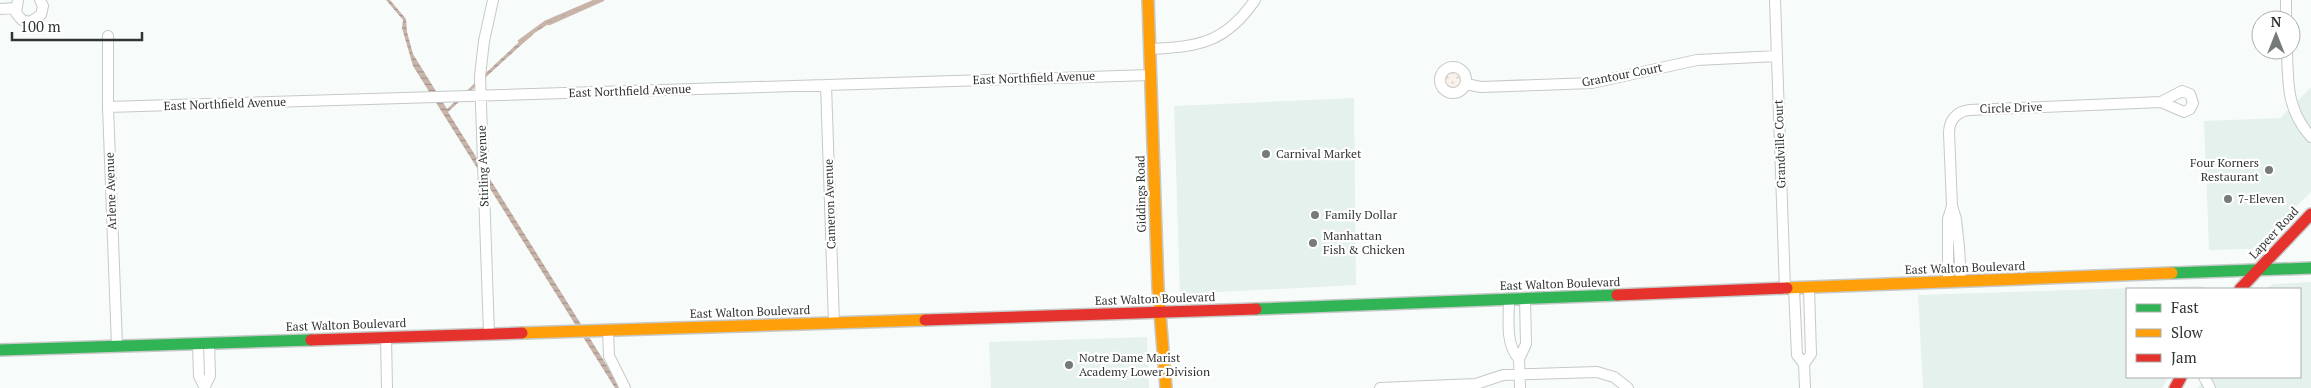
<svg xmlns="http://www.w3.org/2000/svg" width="2311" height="388" font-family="'PT Serif',serif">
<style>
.built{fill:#e5f1ec}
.grass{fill:url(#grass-dots)}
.water{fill:url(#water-rules)}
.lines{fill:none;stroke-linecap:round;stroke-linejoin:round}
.stream{stroke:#c9b4aa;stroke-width:2.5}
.street-casing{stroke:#c6c9c8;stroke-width:12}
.fast-casing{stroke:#c6c9c8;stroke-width:14}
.slow-casing{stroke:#c6c9c8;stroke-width:14}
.jam-casing{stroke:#c6c9c8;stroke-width:14}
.street{stroke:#fefffe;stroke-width:10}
.fast{stroke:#30b455;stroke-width:11}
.slow{stroke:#ff9f0a;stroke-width:11}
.jam{stroke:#e5322d;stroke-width:11}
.poi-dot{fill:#767a78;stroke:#fff;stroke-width:2}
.labels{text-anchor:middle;stroke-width:4.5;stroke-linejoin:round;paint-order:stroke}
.street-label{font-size:12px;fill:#303432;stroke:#fff}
.poi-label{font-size:12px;fill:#303432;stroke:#fff;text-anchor:start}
</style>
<defs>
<pattern id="grass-dots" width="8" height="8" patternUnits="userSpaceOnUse" patternTransform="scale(1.25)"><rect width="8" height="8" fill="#faf1eb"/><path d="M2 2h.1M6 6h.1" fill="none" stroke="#d7cfca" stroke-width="1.8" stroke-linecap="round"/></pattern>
<pattern id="water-rules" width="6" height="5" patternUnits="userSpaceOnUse" patternTransform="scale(1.25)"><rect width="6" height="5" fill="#c9b4aa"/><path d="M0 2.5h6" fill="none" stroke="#a4938b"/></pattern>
</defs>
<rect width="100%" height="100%" fill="#f7fcfa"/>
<path class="built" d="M2311 87V192L2252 249 2209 250 2204 121 2280 118Z
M1354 98 1356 285 1180 294 1174 106Z
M2311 282V388H2198L2205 377H2300V289H2265L2273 284Z
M2200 286 2209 289H2127V377H2169L2162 388H1923L1918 295Z
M1147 337 1149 388H991L989 342Z"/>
<path class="grass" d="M1444 81a9 9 0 1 1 18 0a9 9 0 1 1-18 0Z"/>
<path class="water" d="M386 0H390L406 19 407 32 413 54 447 109 531 31 545 22 596 0H603L547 25 533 34 448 112 621 388H615L413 66 402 28 403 20Z"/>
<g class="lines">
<path class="stream" d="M549 24 603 0
M519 41 545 22 596 0
M520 44 532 34"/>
<g class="street-casing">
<path id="street" d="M18 0 16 13 22 20 30 22 41 15 43 6 40 0
M1775 0 1785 289
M2286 0V20
M0 9 15 8
M108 36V107L117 346
M1150 49C1200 47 1226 42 1255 0
M2287 50C2288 85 2287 110 2311 137
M1440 80a13 13 0 1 1 26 0a13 13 0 1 1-26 0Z
M1466 84 1481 87 1592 83 1697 60 1777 56
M826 85 834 323
M108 107 1151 75
M1948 282V219L1952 206
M1961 282 1959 247 1956 219 1952 206 1949 133C1949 120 1957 111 1970 110L2161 102 2182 91 2190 94 2193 103 2190 109 2184 112 2161 102
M1794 289 1797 355 1804 364
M1509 299C1509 319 1505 344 1519 359
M608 330 609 356 625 388
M489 334 480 76 484 41 493 0
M386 337 387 388
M198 343 199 376 205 388
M2204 377 2210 388
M205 386 210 376 209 343
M1380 388 1476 384 1503 375 1597 372 1614 377 1628 388
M1520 388 1519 359 1526 344 1525 299
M1805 388 1804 364 1811 354 1809 288"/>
</g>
<g class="fast-casing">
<path id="fast" d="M2172 273 2311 268
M1256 309 1617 295
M0 350 311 340"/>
</g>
<g class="slow-casing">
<path id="slow" d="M1148 0 1158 288 1166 388
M1787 288 2172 273
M522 333 925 320"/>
</g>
<g class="jam-casing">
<path id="jam" d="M2240 289 2311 214
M1617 295 1787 288
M925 320 1256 309
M311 340 522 333
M2175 388 2181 377"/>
</g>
<use href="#street" class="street"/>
<use href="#fast" class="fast"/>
<use href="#slow" class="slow"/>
<use href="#jam" class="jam"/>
</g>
<g class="poi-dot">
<circle cx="1266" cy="154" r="5"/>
<circle cx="2269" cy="170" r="5"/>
<circle cx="2228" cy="199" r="5"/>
<circle cx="1315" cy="215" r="5"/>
<circle cx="1313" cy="243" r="5"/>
<circle cx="1069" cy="365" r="5"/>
</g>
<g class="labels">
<g class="street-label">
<text transform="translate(1622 75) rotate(-11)" y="4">Grantour Court</text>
<text transform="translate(1034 78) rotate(-2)" y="4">East Northfield Avenue</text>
<text transform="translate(630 91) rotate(-2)" y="4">East Northfield Avenue</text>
<text transform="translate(225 104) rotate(-2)" y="4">East Northfield Avenue</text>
<text transform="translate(2011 108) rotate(-2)" y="4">Circle Drive</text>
<text transform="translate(1780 144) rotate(-92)" y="4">Grandville Court</text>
<text transform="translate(483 166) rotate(-92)" y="4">Stirling Avenue</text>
<text transform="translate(111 191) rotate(-92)" y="4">Arlene Avenue</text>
<text transform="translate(1141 194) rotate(-91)" y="4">Giddings Road</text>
<text transform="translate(830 204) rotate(-92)" y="4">Cameron Avenue</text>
<text transform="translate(2274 233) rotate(-47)" y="4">Lapeer Road</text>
<text transform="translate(1965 268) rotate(-2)" y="4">East Walton Boulevard</text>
<text transform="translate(1560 284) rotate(-2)" y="4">East Walton Boulevard</text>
<text transform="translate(1155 299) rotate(-2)" y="4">East Walton Boulevard</text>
<text transform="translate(750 312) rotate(-2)" y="4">East Walton Boulevard</text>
<text transform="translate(346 325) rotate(-2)" y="4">East Walton Boulevard</text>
</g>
<g class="poi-label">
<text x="1276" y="158">Carnival Market</text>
<text x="2259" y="167" text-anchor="end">Four Korners<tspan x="2259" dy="14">Restaurant</tspan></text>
<text x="2238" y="203">7-Eleven</text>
<text x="1325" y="219">Family Dollar</text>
<text x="1323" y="240">Manhattan<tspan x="1323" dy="14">Fish &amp; Chicken</tspan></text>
<text x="1079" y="362">Notre Dame Marist<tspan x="1079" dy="14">Academy Lower Division</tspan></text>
</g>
</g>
<rect x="2126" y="288" width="175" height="90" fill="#ffffff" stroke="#acaead"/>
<rect x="2136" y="304" width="25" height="8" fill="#30b455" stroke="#acaead"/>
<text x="2171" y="313" font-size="15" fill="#303432">Fast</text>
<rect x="2136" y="329" width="25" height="8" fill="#ff9f0a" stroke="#acaead"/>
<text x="2171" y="338" font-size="15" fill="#303432">Slow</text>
<rect x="2136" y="354" width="25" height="8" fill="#e5322d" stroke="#acaead"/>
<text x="2171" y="363" font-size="15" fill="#303432">Jam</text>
<g transform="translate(2276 35)"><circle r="24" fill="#ffffff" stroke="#acaead"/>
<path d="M0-4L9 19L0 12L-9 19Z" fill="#767a78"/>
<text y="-8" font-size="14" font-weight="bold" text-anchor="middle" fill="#303432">N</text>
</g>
<path d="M12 32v8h130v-8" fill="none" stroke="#303432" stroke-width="2.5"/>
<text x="20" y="32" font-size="15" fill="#303432" stroke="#ffffff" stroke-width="4" paint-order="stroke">100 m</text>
</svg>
